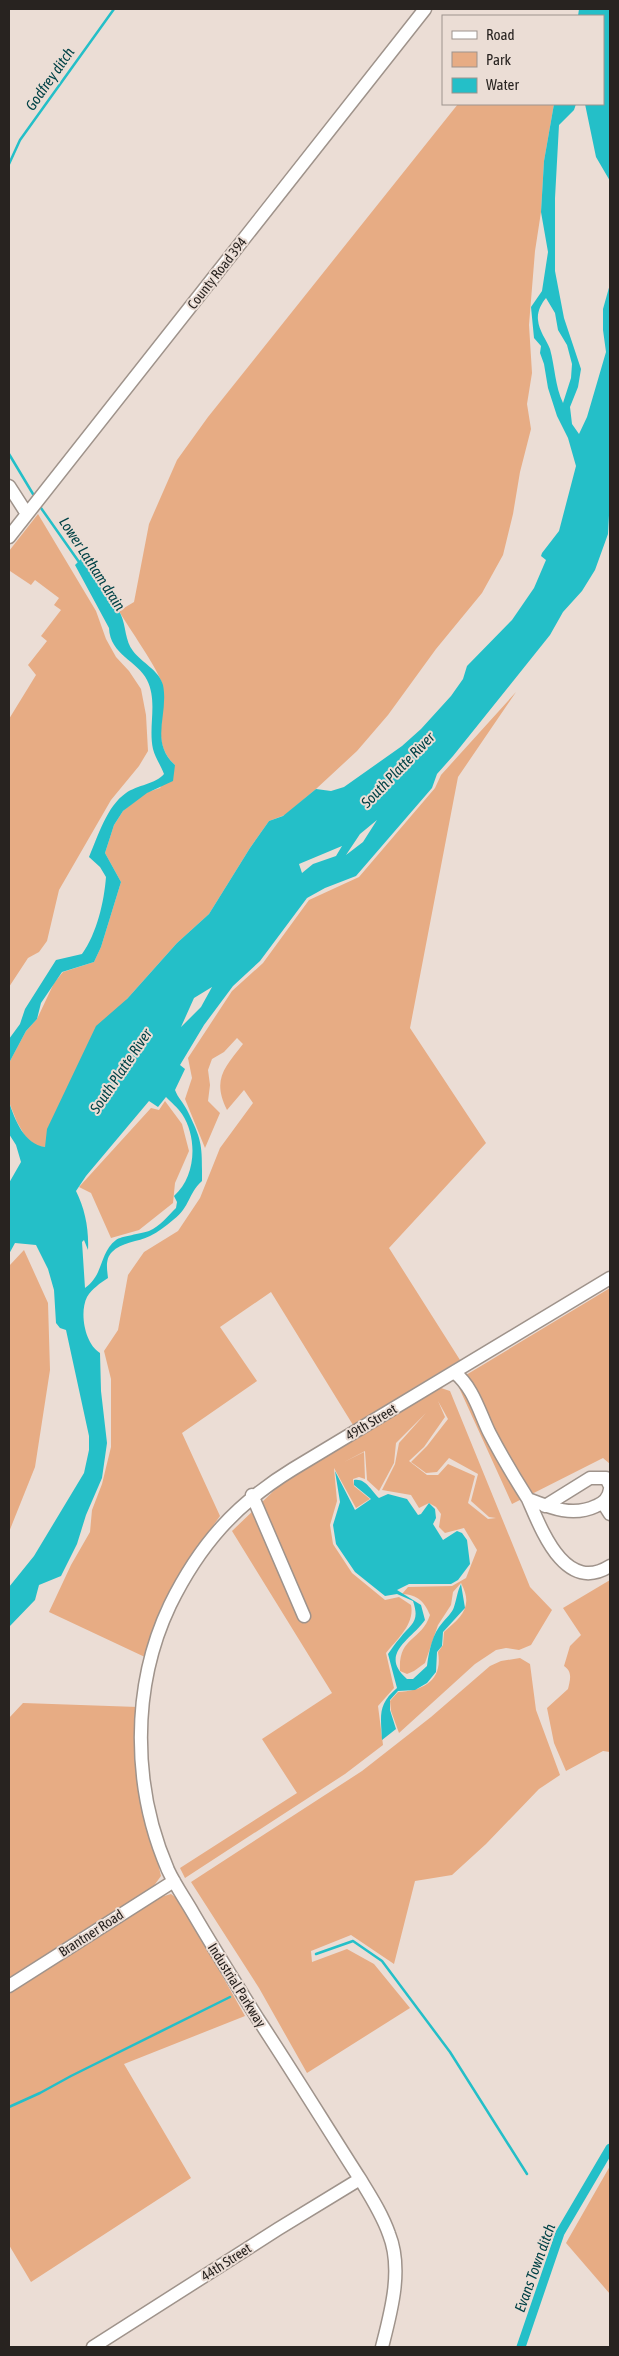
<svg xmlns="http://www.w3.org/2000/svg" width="619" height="2356" font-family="'Asap Condensed',sans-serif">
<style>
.green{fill:#e7ac84;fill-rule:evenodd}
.water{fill:#24bfc8;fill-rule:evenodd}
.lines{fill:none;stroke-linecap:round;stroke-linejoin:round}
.stream{stroke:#24bfc8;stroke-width:2.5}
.canal{stroke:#24bfc8;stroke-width:9}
.minor-casing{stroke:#9f938b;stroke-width:15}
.minor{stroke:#fff;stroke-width:12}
.labels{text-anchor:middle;stroke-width:4;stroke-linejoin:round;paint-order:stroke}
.street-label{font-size:14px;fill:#282320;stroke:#ebddd5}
.water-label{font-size:15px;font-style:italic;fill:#004246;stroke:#ebddd5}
</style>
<rect width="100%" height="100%" fill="#ebddd5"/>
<path class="green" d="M458 104H554L544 161 541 212 535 251 529 325 532 373 527 404 531 429 520 472 513 514 503 555 482 593 436 649 388 715 357 751 316 789 285 815 269 821 250 848 209 914 177 943 127 999 45 1147 36 1146 25 1136 17 1122 9 1102V1063L26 1031 37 1019 54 983 63 972 94 962 101 947 121 882 105 853 114 825 123 811 145 793 160 788 175 765C149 741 168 714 162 684 160 672 127 625 119 611L134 602 149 524 177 460 208 417Z
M38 514 96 611 106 639 116 657 129 671 141 689 146 715 148 751 139 766 111 800 59 890 47 941 39 952 28 958 9 987V719L36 675 28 665 47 641 41 636 61 610 54 605 59 598 35 580 31 585 10 571 9 572V551Z
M516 692 458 777 410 1028 486 1143 389 1248 460 1360 353 1425 271 1292 220 1327 257 1381 182 1433 220 1516 177 1577 161 1607 147 1658 49 1612 71 1565 90 1532 92 1510 102 1484 111 1447V1379L104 1351 118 1330 128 1275 144 1252 178 1231 200 1198 220 1148 253 1103 244 1090 227 1110C212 1080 224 1068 243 1044L237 1038 224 1052 212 1059 208 1070 210 1085 208 1101 220 1113 205 1148 185 1099 192 1078 188 1058 232 991 263 963 309 900 359 877 435 788 441 775Z
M165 1101 182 1124 189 1151 175 1183 173 1203 139 1230 111 1238 91 1193 79 1187 151 1108 159 1110Z
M24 1250 48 1303 50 1370 35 1467 9 1532V1266Z
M610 1288V1464L603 1458 512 1504 456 1381Z
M441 1388 450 1391 530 1587 552 1610 531 1645 519 1650 506 1648 496 1650 475 1664 399 1733 391 1711 390 1701 398 1692C424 1691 443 1680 438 1652L443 1645 444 1632C461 1617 474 1607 461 1583L453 1592 451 1605 438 1625 425 1663 414 1671 407 1674 400 1671C398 1636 421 1642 430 1615 424 1601 418 1595 402 1594L408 1587 452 1586 466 1578 477 1550 464 1528 445 1533 439 1527 441 1514 436 1507 429 1503 419 1508 411 1495 382 1490 395 1464 399 1443 426 1413 396 1443 394 1463 379 1491 367 1480 365 1451 344 1462 364 1452 365 1479 359 1477 353 1479 354 1486 370 1499 356 1508 334 1468 337 1501 330 1525 333 1544 352 1573 385 1600 399 1597 411 1605C415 1624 397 1639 386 1653L394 1688 378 1706 383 1745 345 1774 185 1878 180 1868 297 1793 262 1739 332 1693 232 1531 285 1480ZM438 1401 448 1419 427 1446 411 1462 426 1473 437 1472 449 1458 478 1474 471 1501 489 1517 496 1518 488 1519 468 1503 475 1476 448 1464 438 1475H427L409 1461 424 1447 445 1417Z
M610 1580V1752L603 1751 566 1771 554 1743 547 1708 568 1689C570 1680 573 1672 564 1666L570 1646 581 1635 563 1608Z
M520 1658 530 1664 536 1710 560 1775 539 1789 486 1844 452 1875 415 1881 394 1964 351 1935 311 1951 312 1962 347 1949 374 1964 410 2008 307 2073 259 1988 191 1882 362 1771 431 1717 490 1666 501 1661Z
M23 1703 138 1707V1778L161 1876 153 1887 9 1978V1718Z
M171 1894 180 1901 245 2016 124 2064 191 2178 31 2282 9 2245V1994L161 1897Z
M610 2166V2294L566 2243Z"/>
<path class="water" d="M579 9H610V181L596 157 585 104H603V16H578Z
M554 104H576L574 110 559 125 555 198V271L564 318 581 369 578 387 570 407 572 424 579 434 587 417 606 352 603 330V309L610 284V497L608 534 595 570 582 591 563 612 550 635 453 756 437 774 432 788 356 876 325 888 307 898 260 961 233 986 204 1025 180 1065 185 1069 175 1090C178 1098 183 1102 187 1110 203 1142 202 1146 202 1181 187 1195 191 1206 173 1220 166 1226 158 1232 150 1236 138 1242 121 1242 112 1252 105 1259 107 1269 108 1278 100 1283 92 1289 87 1297 79 1313 85 1344 100 1353L101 1391 107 1443 102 1478 86 1515 77 1544 61 1576 39 1585 35 1600 9 1627V1587L34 1556 84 1473 89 1450V1436L66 1330 60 1328 56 1323 54 1290 48 1269 36 1245 15 1243 9 1254V1183L21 1162 16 1145 9 1134V1102C15 1120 24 1144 45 1147L47 1129 96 1026 127 999 177 943 209 914 250 848 269 821 283 816 316 789 331 791 344 787 402 746 421 729 451 696 463 679 467 666 512 620 534 588 546 560 541 556 542 553 559 531 576 466 568 438 557 416 548 388 544 364 540 353 541 346 534 338 531 307 542 291 548 252 541 212 544 161ZM546 298 555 313 558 330 567 345 572 364 571 378 563 403C555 386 555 367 550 349 546 339 539 331 538 320 537 312 541 304 546 298ZM377 820 363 842 346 855 360 834ZM342 846 336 856 313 864 302 873 299 864ZM212 987 201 1007 181 1027 194 998ZM166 1097C171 1102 178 1108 182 1114 198 1138 196 1177 174 1196L177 1202 176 1208C168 1216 160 1226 149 1231 141 1234 121 1236 116 1240 99 1253 104 1275 85 1288L82 1242 84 1240 88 1250C89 1229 85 1209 76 1191L86 1176 149 1101 158 1107Z
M82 558C97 579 110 591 121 615 126 626 125 641 133 651 142 663 159 670 163 685 169 715 149 741 175 765L173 781 147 793 123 811 114 825 105 853 121 882 101 947 94 962 62 972 41 1003 37 1019 26 1031 9 1063V1039L20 1024 25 1009 56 960 82 954C97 933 104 902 106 877L100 867 89 857C98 836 107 806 126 793 137 785 156 784 164 774 161 766 155 757 153 749 148 726 158 702 147 680 138 661 110 655 109 628L75 565Z
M335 1471 355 1510 371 1499 354 1485V1480C366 1478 371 1491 379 1498L388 1494 407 1499 418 1515 421 1514 429 1503 435 1509 436 1518 433 1524 443 1540 457 1531 462 1533 467 1540 470 1564 458 1580 451 1584H409L397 1590 421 1605 425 1620C412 1639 378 1654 407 1679H413L427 1666C429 1651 432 1634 443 1622 447 1617 452 1613 454 1607 457 1598 457 1592 461 1584L465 1608 443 1632 442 1646 437 1652 436 1672 427 1683 415 1690 398 1691 390 1700V1710L396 1729 382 1740C381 1716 377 1705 397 1688L388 1654C392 1649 395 1643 400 1638 412 1623 420 1622 413 1601L397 1594 385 1596 355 1572 336 1544 333 1525 340 1502Z"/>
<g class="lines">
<path class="stream" d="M9 164 20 140 114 9
M9 454 33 494
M41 508 79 562
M316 1954 353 1941 382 1961 450 2052 527 2174
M9 2107 40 2093 71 2076 230 1997"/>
<path class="canal" d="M521 2347 560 2233 610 2148"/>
<g class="minor-casing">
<path id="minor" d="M9 486 27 514
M9 537 425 9
M454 1372C473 1387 479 1411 489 1432 501 1455 514 1477 528 1499 551 1508 573 1517 596 1506 604 1503 609 1498 610 1489
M252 1495 304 1616
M528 1499C542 1531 565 1594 610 1566
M603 1503 610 1514
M545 1506 590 1478H606L610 1486
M9 1986 174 1881
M93 2347 278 2229 360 2179
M382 2347C391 2312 403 2269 389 2234 382 2214 371 2197 360 2179 326 2126 293 2072 258 2019 236 1984 214 1949 193 1913 185 1899 175 1885 168 1870 132 1787 131 1687 170 1605 200 1544 236 1504 293 1469L610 1278"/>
</g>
<use href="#minor" class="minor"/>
</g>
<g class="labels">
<g class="street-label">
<text transform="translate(217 273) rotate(-52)" y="5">County Road 394</text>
<text transform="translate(371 1422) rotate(-31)" y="5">49th Street</text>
<text transform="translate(91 1933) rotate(-33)" y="5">Brantner Road</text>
<text transform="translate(237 1985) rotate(58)" y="5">Industrial Parkway</text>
<text transform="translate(226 2262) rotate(-33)" y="5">44th Street</text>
</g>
<g class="water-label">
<text transform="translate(50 79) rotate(-55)" y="5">Godfrey ditch</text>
<text transform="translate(92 564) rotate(57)" y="5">Lower Latham drain</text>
<text transform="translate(398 770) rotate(-46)" y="5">South Platte River</text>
<text transform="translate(121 1071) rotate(-56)" y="5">South Platte River</text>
<text transform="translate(535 2268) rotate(-70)" y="5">Evans Town ditch</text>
</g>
</g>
<rect width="619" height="2356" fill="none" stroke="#282320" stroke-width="20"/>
<rect x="442" y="15" width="162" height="90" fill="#ebddd5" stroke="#9d938d"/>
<rect x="452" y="31" width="25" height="8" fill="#ffffff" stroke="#9d938d"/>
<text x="486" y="40" font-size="15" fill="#282320">Road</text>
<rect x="452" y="52" width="25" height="15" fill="#e7ac84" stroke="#9d938d"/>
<text x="486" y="65" font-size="15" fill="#282320">Park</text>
<rect x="452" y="78" width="25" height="15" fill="#24bfc8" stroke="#9d938d"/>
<text x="486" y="90" font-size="15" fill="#282320">Water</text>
</svg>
